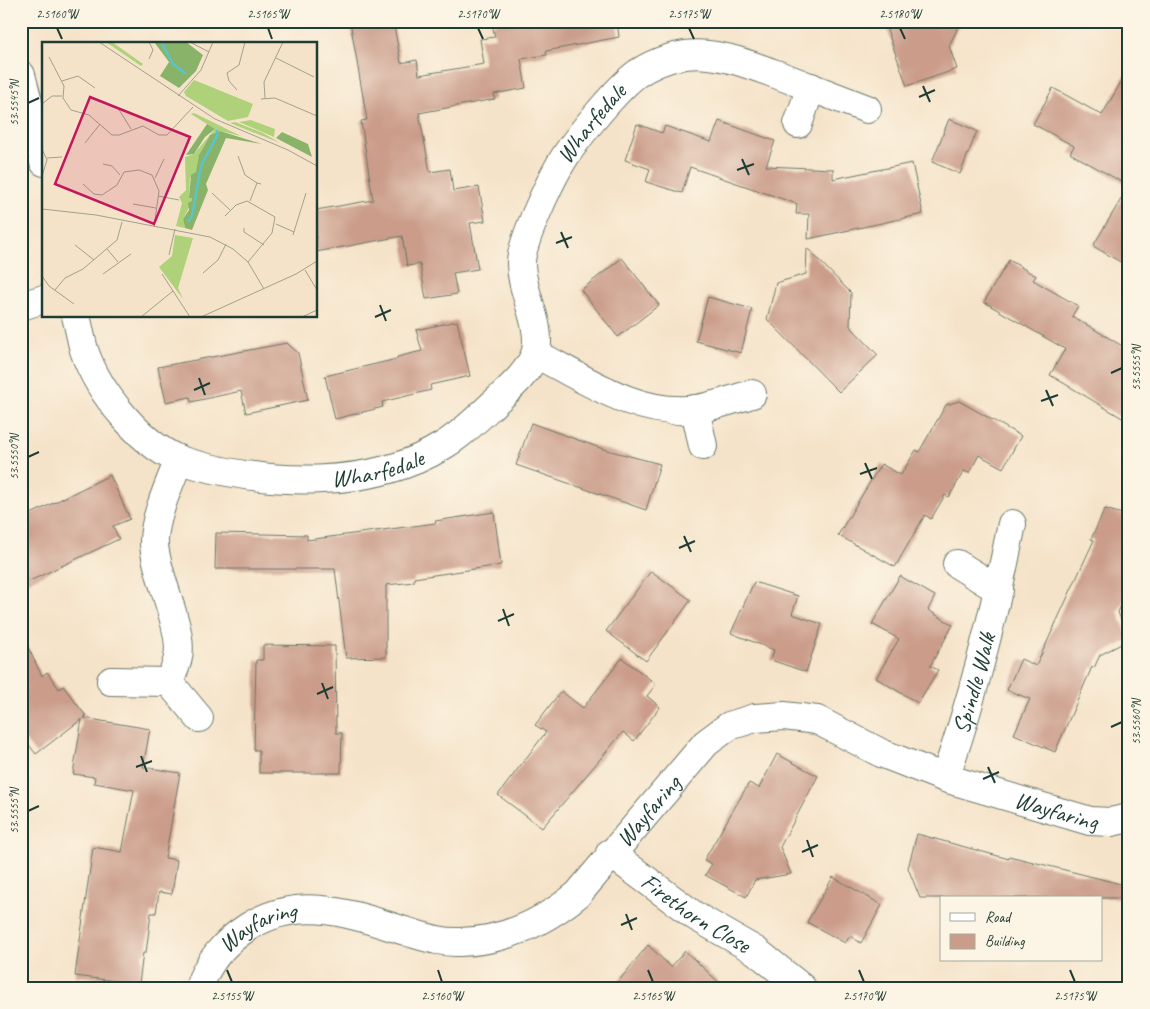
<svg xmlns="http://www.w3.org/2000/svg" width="1150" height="1009" font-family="Caveat,sans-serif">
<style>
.building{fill:#cb9c8a}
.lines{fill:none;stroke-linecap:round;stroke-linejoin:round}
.minor-casing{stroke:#6a7768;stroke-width:30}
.minor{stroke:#fff;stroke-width:28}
.ticks{fill:none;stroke:#1f3d34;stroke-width:2}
.labels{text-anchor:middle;stroke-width:4.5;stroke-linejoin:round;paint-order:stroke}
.street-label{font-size:24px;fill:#1f3d34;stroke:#fcf5e5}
.inset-river{fill:none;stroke:#58c5cc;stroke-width:2.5}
.inset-road{fill:none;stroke:#9fa18d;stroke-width:1}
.view{fill:#c2185b;fill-opacity:0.15;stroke:#c2185b;stroke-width:2.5}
.inset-edge{fill:none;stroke:#1f3d34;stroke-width:2.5}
.neatline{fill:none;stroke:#1f3d34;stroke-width:2}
.ticks-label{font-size:12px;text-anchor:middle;fill:#1f3d34}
</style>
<rect width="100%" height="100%" fill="#fcf5e5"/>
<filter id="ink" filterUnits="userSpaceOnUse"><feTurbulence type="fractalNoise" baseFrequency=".02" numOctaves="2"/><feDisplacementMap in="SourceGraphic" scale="10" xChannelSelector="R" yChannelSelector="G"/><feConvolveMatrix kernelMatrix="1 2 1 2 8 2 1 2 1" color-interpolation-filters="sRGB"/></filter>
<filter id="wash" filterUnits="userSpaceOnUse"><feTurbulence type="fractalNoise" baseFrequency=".0096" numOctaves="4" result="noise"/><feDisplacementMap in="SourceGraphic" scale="20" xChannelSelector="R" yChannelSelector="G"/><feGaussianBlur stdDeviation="1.12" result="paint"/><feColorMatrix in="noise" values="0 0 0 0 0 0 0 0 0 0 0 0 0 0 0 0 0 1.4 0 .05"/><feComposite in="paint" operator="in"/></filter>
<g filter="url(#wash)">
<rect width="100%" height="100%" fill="#f5e3c9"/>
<g id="blocks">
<path class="building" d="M350 21H393L401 63 417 60 419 75 484 64 480 39 495 37 492 24 508 21H617L619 37 546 51 547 55 521 59 526 88 494 94 495 99 419 113 430 172 450 169 453 191 479 187 485 221 470 223 478 269 453 273 457 294 426 299 420 264 407 266 402 236 316 252V210L373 200 361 121 367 120Z
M884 21H961L949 46 957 69 907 86Z
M1129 68V186L1070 153 1074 146 1033 124 1053 88 1102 115Z
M949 119 977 131 960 174 932 162Z
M719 121 775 141 766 166 833 169V179L912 163 923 214 808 239 809 214H796L797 204 690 167 682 193 646 182 650 169 625 160 637 124 662 133 665 126 711 142Z
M1129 186V267L1093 246Z
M807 248 851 293 850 326 878 355 839 392 767 319 776 283 806 274Z
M622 258 659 305 618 337 581 290Z
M1009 260 1036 276 1033 280 1078 306 1072 316 1129 350V422L1050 375 1065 349 984 302Z
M708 297 752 309 741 353 696 341Z
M457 321 470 376 430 385 431 390 382 402 383 407 335 419 325 376 397 359V357L422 351 416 330Z
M287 343 298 353 308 400 246 413 241 391 191 402 190 397 166 402 158 367Z
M959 401 1021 436 1003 468 979 455 969 473 964 471 949 497 945 495 931 519 925 515 895 567 838 535 881 464 901 475 916 450 919 452 946 405Z
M531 423 603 449 660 464 646 510 516 465Z
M110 475 130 519 113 526 119 539 21 585V519Z
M1105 509 1129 516V589L1118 612 1129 640 1100 655 1094 668 1092 667 1055 752 1014 734 1030 699 1007 690 1021 659 1036 666 1094 540 1091 539Z
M494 512 501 565 414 578V582L386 585V657L346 658 335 569H215L216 533 307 535V540L436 523 435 521Z
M651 571 691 600 646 661 606 631Z
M900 576 935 596 928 610 953 625 930 666 938 670 918 703 876 678 899 639 872 624Z
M754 582 798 596 792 614 822 624 806 672 771 660 774 650 731 633Z
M21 633 42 676 47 672 59 689 63 686 86 716 84 718 150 729 143 767 180 773 165 858 177 860 172 894 159 892 156 913H151L146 953H143L139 984 75 976 93 847 122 852 134 790 94 783 95 777 73 774 82 719 36 754 21 735Z
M263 645 335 646 336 733H342L341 773H259V750H254L256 660H263Z
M622 658 656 684 647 696 660 707 634 741 623 732 542 828 498 795 546 732 535 725 561 691 583 708Z
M777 754 818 776 780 847 791 874 755 880 746 897 705 875 712 864 704 860 749 783 759 788Z
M917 834 1009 859V856L1129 886 1127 898H920L908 868Z
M833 877 882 905 861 943 850 936 845 943 807 922Z
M648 945 671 967 685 951 725 988H613Z"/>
</g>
</g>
<g filter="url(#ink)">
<use href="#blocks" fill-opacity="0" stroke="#6a7768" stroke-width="1"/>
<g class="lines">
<g class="minor-casing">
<g id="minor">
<path d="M21 75 44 162"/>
<path d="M798 124 811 87"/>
<path d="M21 306 44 299"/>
<path id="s1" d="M76 316C79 327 81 339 84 350 98 392 143 449 186 462 265 485 372 491 444 445 462 434 477 419 493 404 507 391 531 371 536 351 542 323 520 291 521 261 523 238 552 176 566 155 580 134 618 87 638 73 690 40 729 57 781 76 810 87 838 98 867 109"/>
<path d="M536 354C583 378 640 418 696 409 715 406 734 399 752 394"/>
<path d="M695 409 703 446"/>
<path d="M957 564 999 590"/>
<path d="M111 681 169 682 199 718"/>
<path d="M169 682C172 674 177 665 178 657 184 630 156 576 154 544 153 520 170 482 179 460"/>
<path id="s2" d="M945 778C974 695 995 610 1012 524"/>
<path id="s3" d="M610 853 695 916 756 951 802 988"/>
<path id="s4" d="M199 988C207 962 226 941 248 927 301 893 353 915 408 932 425 937 442 943 460 942 504 941 544 922 578 894L706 743 729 726 755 718 784 716 817 720 881 753 945 778 1090 821 1111 822 1129 818"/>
</g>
</g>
<use href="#minor" class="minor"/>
</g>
</g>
<path class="ticks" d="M57 28 62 39M268 28 272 39M478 28 483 39M689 28 694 39M900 28 905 39M923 86 930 102M919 97 935 90M28 103 39 98M742 159 749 175M737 170 754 164M561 232 568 248M556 243 572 237M380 305 386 321M375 317 391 310M1111 373 1122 368M199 378 205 395M194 390 210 383M1046 390 1053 406M1041 401 1058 395M28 457 39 452M865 463 872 479M860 474 877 468M684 536 691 552M679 548 695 541M503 609 509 626M498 621 514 614M322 683 328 699M317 694 333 687M1111 727 1122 722M141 756 147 772M136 767 152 761M988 767 995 783M983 779 999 772M28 811 39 806M807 840 813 857M802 852 818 845M626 914 632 930M621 925 637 918M227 970 232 982M438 970 442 982M648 970 653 982M859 970 864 982M1070 970 1075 982"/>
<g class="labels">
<g class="street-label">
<text dy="8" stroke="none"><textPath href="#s1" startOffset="838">Wharfedale</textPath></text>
<text dy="8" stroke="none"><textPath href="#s1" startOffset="385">Wharfedale</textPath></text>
<text dy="8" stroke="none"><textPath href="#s2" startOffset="99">Spindle Walk</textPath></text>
<text dy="8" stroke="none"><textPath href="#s4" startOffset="1002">Wayfaring</textPath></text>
<text dy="8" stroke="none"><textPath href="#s4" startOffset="538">Wayfaring</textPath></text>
<text dy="8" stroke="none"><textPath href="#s3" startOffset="105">Firethorn Close</textPath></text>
<text dy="8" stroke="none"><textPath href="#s4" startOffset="89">Wayfaring</textPath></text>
</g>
</g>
<g transform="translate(42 42)">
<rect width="275" height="275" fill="#f5e3c9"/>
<path d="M64 0H70L101 22 99 24ZM152 38 211 62 206 75 186 79 144 54 142 50ZM152 71 199 94 178 89 168 93 159 109 155 130 148 136 147 155H150V160L141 177 143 186 134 184 140 161 137 155 144 148 143 115 152 112 173 87 149 72ZM209 78 233 87 232 95 197 80ZM193 80 221 91 238 101 188 81ZM133 193 151 196 136 246 141 257 117 225 130 214Z" fill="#aed17a"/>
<path d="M112 0H144L161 13 154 29 137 46 118 34 127 20ZM165 82 173 87 163 95 152 112 144 113ZM178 89 220 102 184 96 164 142 166 148 150 188 143 186 141 177 147 168 146 161 150 159V156H147L149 133 154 130 157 113 168 93ZM240 90 266 102 270 115 234 96Z" fill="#8ab36a"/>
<path class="inset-river" d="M119 0 131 22 144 32M146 180 150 174 159 124 175 94V88"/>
<path class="inset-road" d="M57 0 173 77 246 108 275 124M148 0 167 10M7 15 22 44 21 56 29 68 47 73 70 93H77L101 84 117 93H125L151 65M234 16 272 35M107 17 111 8 107 0M20 39 36 34 53 46M195 48 187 39 185 31 197 23 203 0M136 54 159 28 171 0M223 56 222 40 241 0M219 57 233 56 275 74M0 62 10 54H20M76 66 89 87M43 101 58 82M0 107 5 118 0 134M196 114 203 133 215 141M5 116 20 115M61 122 70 124 78 133M113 136 122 117M41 142 52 152 60 153 75 143 82 130 97 128 110 133 117 149 112 185M170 151 188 168M116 154 137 158M208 159 215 141 219 142M91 162 114 166M0 167 54 173 168 195 191 207 206 220 222 247M183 174 194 163 205 159 233 175 230 191 206 220M234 182 252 190M202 186V190L222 203M251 193 264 151M33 203 52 218M65 207 76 220M127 213 133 187M263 228 275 248M161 231 176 218 184 202M61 232 89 212M120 232 148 275M0 234 7 244 32 262M13 248 23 236 41 227 75 198 80 180M99 275 131 249M159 275 254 232 275 219M260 275 275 268"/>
<path class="view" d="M48 55 148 95 112 182 13 142Z"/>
<rect width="275" height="275" class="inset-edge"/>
</g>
<rect width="1150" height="1009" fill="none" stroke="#fcf5e5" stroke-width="55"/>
<rect x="940" y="896" width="162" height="65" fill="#fcf5e5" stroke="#a4ab9e"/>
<rect x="950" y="913" width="25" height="8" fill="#ffffff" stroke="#a4ab9e"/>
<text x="985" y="922" font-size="15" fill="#1f3d34">Road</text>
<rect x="950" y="934" width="25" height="15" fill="#cb9c8a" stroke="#a4ab9e"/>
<text x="985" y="946" font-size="15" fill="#1f3d34">Building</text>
<rect x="28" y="28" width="1094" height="954" class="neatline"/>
<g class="ticks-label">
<text x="57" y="18">2.5160°W</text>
<text x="268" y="18">2.5165°W</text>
<text x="478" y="18">2.5170°W</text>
<text x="689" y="18">2.5175°W</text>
<text x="900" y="18">2.5180°W</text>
<text transform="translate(14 103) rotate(-90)" y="4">53.5545°N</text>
<text transform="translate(1136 368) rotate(-90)" y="4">53.5555°N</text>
<text transform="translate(14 457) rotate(-90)" y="4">53.5550°N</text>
<text transform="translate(1136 722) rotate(-90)" y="4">53.5560°N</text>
<text transform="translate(14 811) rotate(-90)" y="4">53.5555°N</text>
<text x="232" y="1000">2.5155°W</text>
<text x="442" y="1000">2.5160°W</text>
<text x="653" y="1000">2.5165°W</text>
<text x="864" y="1000">2.5170°W</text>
<text x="1075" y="1000">2.5175°W</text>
</g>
</svg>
